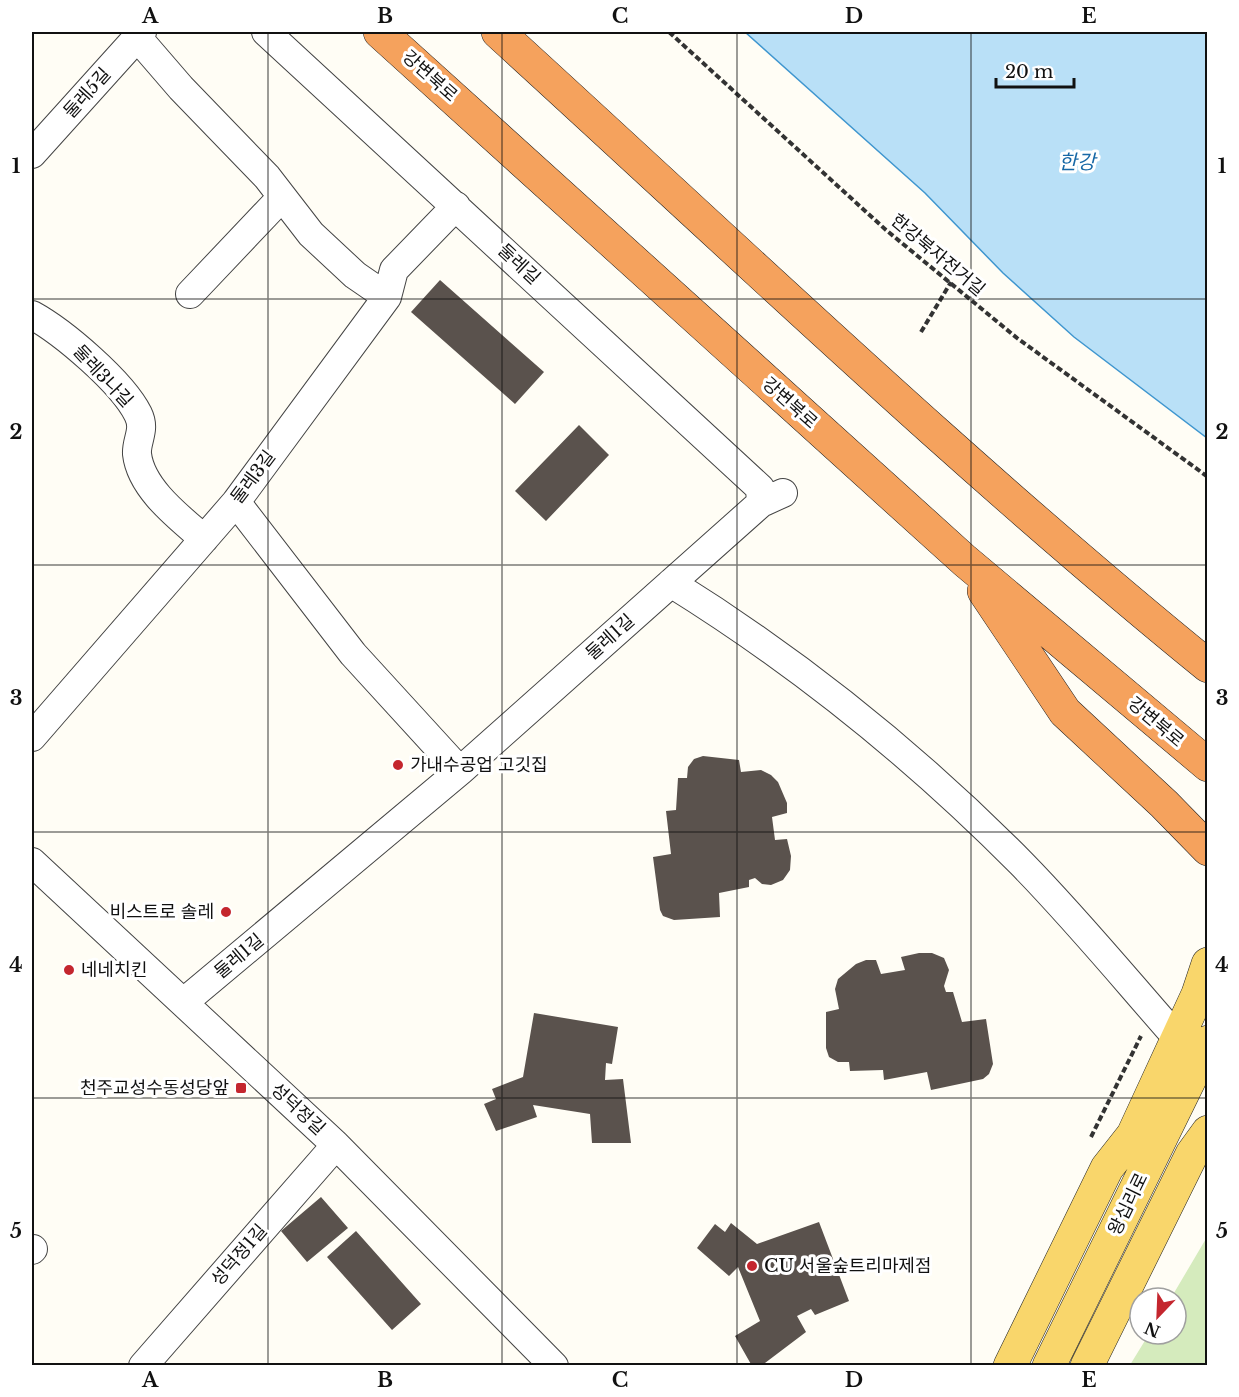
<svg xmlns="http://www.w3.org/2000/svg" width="1239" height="1397" font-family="'Libre Baskerville','Noto Sans KR',serif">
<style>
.green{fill:#d5ebbd}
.water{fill:#b9e0f7;stroke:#3f96cf;stroke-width:1.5}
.building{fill:#5a524d}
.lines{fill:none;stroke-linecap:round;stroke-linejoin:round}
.minor-casing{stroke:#444;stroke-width:30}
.major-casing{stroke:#222;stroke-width:34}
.highway-casing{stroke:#222;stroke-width:34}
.path{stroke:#333;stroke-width:4;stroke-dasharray:6 3;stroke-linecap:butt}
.minor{stroke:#fff;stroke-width:28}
.major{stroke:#f9d66b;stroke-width:33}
.highway{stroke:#f5a25d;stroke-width:33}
.grid{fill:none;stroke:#111;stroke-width:1.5;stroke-opacity:0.55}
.poi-dot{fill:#c4262e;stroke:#fff;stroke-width:2}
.labels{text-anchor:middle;stroke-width:6;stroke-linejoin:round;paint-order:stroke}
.street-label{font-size:18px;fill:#111;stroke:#fff}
.poi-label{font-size:18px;fill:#111;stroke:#fff;text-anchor:start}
.water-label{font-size:20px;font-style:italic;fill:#1768a6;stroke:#fff}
.neatline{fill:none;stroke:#111;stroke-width:2}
.grid-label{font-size:20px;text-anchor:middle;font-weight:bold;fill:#111}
</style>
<rect width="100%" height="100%" fill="#fffdf5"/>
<path class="green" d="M1207 1237V1365H1130L1149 1334H1176V1298H1171Z"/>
<path class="water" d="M745 32H1207V438L1074 337 1003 273 925 193Z"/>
<path class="building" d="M440 280 544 372 515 404 411 312Z
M579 425 609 455 546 521 515 491Z
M703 756 739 760 741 772 761 770 771 775 778 782 787 803V813L772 817 775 840 787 839 791 856 790 870 783 880 771 885 762 884 755 878 749 880V887L719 893 720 917 674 920 663 916 660 910 653 857 671 854 666 811 676 810 678 778H687L688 767 694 759Z
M919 953H932L944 958 949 970 944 986 946 992H953L962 1022 986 1019 993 1064 989 1074 983 1079 931 1090 927 1072 884 1080 883 1070 850 1071 849 1062H838L829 1057 826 1048V1012L839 1009 835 989 838 979 856 964 866 960H876L881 974 905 970 901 957Z
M534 1013 618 1027 612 1064 606 1063 605 1080 623 1079 631 1143H592L590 1114 533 1105 537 1117 496 1131 484 1104 496 1099 492 1089 523 1077Z
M321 1197 348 1228 307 1262 281 1231Z
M819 1222 849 1301 815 1315 811 1309 797 1316 806 1332 761 1366H752L735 1336 760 1321 738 1267 729 1276 697 1248 715 1224 725 1232 731 1223 757 1244Z
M356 1231 421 1304 392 1330 327 1257Z"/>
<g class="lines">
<g class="minor-casing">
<path id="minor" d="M266 32 760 488 761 503
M137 37 181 88 267 177 311 234 355 275 387 297
M32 154 142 32
M190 294 282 197
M32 315C63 332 122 382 138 414 146 430 136 440 137 454 141 489 180 518 204 539
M236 502 353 654 460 771
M671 583C798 662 916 757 1021 863 1076 919 1126 980 1178 1039
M32 737 236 502 387 297 394 270 456 206
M32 862 336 1145 554 1366
M184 1002 460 771 761 503 783 493
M32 1250 33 1249
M143 1366 336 1145"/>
</g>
<g class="major-casing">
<path id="major" d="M1010 1366 1107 1168 1133 1135 1198 994 1208 964
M1049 1366 1208 1042
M1087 1366 1192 1154 1208 1132"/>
</g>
<g class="highway-casing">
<path id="highway" d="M380 32 964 560 1208 765
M498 32C732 245 962 466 1208 666
M984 591 1065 712 1164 804 1208 849"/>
</g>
<path class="path" d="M669 32 886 230 1017 338 1208 477
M921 332 951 282
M1091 1137 1141 1036"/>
<use href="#minor" class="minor"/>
<use href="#major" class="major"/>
<use href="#highway" class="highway"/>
</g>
<path class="grid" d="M268 32V1366M502 32V1366M737 32V1366M971 32V1366M32 299H1208M32 565H1208M32 832H1208M32 1098H1208"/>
<g class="poi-dot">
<circle cx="398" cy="765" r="6"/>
<circle cx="226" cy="912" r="6"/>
<circle cx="69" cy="970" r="6"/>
<rect x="235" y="1082" width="12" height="12" rx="3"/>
<circle cx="752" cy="1266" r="6"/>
</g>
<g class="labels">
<g class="street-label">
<text transform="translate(430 76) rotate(42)" y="6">강변북로</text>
<text transform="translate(87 93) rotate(-48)" y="6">둘레5길</text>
<text transform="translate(938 255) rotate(40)" y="6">한강북자전거길</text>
<text transform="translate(519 264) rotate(43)" y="6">둘레길</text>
<text transform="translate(103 376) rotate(47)" y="6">둘레3나길</text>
<text transform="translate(790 403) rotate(42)" y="6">강변북로</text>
<text transform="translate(253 477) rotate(-53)" y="6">둘레3길</text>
<text transform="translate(610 637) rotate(-42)" y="6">둘레1길</text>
<text transform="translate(1156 722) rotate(40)" y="6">강변북로</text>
<text transform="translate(239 956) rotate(-40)" y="6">둘레1길</text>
<text transform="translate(298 1109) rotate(43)" y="6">성덕정길</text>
<text transform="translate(1128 1204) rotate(-64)" y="6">왕십리로</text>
<text transform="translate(239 1255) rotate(-49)" y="6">성덕정1길</text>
</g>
<g class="poi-label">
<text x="410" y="771">가내수공업 고깃집</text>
<text x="214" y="918" text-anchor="end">비스트로 솔레</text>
<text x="81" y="976">네네치킨</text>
<text x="229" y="1094" text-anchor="end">천주교성수동성당앞</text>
<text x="764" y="1272">CU 서울숲트리마제점</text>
</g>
<g class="water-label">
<text x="1077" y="169">한강</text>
</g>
</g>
<rect width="1239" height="1397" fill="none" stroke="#ffffff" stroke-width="66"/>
<g transform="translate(1158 1316) rotate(203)"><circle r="28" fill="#ffffff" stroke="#a0a0a0" stroke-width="1.5"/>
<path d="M0-4.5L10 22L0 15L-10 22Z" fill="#c4262e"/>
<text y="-9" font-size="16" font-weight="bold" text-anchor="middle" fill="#111111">N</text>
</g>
<path d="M996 78v9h78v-9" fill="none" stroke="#111111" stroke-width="3"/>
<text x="1005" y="78" font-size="18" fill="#111111" stroke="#ffffff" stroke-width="4.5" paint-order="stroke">20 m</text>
<rect x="33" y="33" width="1173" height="1331" class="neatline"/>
<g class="grid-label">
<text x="150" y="23">A</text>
<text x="385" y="23">B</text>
<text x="620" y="23">C</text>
<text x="854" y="23">D</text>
<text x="1089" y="23">E</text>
<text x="16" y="173">1</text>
<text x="1222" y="173">1</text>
<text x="16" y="439">2</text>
<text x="1222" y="439">2</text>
<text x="16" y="705">3</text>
<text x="1222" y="705">3</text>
<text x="16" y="972">4</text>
<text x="1222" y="972">4</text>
<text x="16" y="1238">5</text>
<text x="1222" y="1238">5</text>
<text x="150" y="1387">A</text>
<text x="385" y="1387">B</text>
<text x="620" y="1387">C</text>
<text x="854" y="1387">D</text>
<text x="1089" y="1387">E</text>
</g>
</svg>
